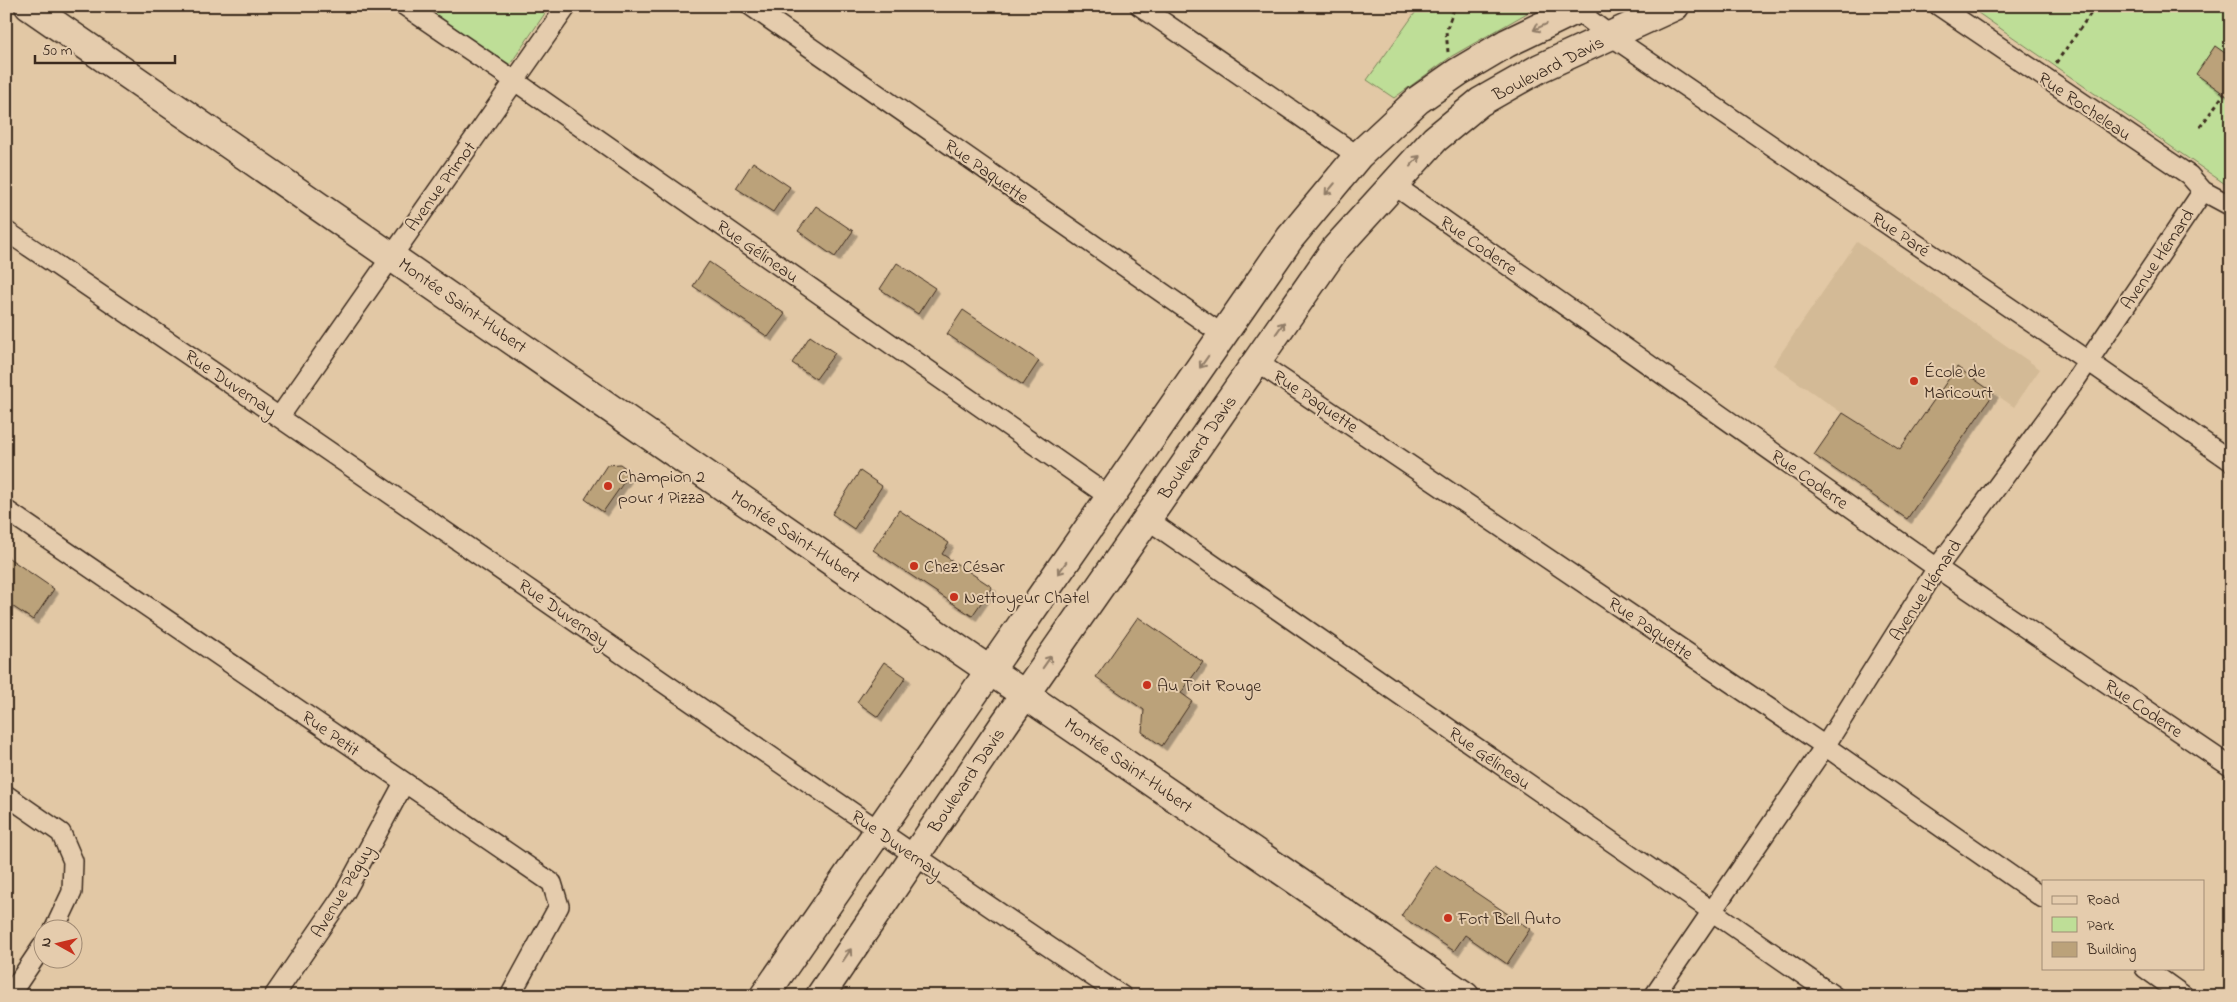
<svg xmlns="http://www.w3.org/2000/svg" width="2237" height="1002" font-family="'Indie Flower',sans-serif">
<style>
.built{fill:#d3ba96}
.green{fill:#bede97;stroke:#7c845a}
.building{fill:#bba27a;stroke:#3b2a1e;filter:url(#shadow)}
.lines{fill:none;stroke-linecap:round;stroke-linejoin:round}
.street-casing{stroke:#3b2a1e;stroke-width:22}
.secondary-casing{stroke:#3b2a1e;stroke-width:31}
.path{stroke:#3b2a1e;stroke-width:3;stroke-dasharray:4 4;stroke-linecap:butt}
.street{stroke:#e5ccad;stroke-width:19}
.secondary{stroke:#e5ccad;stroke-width:28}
.oneway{stroke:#907b66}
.poi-dot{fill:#c8321e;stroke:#e5ccad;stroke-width:2}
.labels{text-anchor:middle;stroke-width:4;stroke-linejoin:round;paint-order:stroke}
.street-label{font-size:18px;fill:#3b2a1e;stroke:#e5ccad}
.poi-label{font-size:18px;fill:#3b2a1e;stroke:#e5ccad;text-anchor:start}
</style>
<defs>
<filter id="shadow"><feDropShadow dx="4.5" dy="4.5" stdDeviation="0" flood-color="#0004"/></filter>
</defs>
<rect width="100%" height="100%" fill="#e2c8a5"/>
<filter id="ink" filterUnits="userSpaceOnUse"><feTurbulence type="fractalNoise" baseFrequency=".02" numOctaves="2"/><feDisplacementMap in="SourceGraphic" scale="10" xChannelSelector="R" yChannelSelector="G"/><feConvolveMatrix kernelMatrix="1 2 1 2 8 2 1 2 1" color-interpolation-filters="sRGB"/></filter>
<g filter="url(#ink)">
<path class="built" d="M1857 242 2040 369 2014 407 1994 393 1907 519 1814 455 1842 413 1773 365Z"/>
<path class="green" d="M424 6H550L509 66Z
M1420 6H1531L1527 13 1452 56 1394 98 1367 80Z
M1968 6H2231V188Z"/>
<path class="building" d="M2231 45V99L2196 74 2215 46 2225 53Z
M753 162 790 187 773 212 736 188Z
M816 206 853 231 835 257 798 231Z
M709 262 785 314 768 337 693 286Z
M897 263 935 288 918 314 880 289Z
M963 310 1039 361 1023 385 947 334Z
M810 336 835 353 816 379 792 363Z
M1957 367 1994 393 1907 519 1814 455 1843 413 1900 449Z
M620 464 631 472 603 512 585 499 607 465Z
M860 471 882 486 854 529 832 514Z
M899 510 949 543 942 554 992 587 972 616 873 550Z
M6 556 54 589 33 620 6 602Z
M1138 617 1203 662 1181 693 1192 701 1162 746 1142 732 1144 710 1096 677Z
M884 662 906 677 878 717 857 702Z
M1435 865 1530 929 1507 964 1465 935 1454 951 1401 916Z"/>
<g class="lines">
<g class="street-casing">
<path id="street" d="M405 6 515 81 1111 498
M751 6 1223 335
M1140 6 1358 156
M1571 6 1611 36 2088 361 2231 461
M1939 6 2189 175 2203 191 2231 206
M1394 185 1937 568 2231 767
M6 231C380 483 747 744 1122 996
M1257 362 1825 746 2043 898
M280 416 567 6
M6 510 552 883 559 906 510 996
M1147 519 1834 996
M6 795 61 833 73 861 72 892 54 930
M2145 968 2184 996
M9 996 42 947
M274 996 344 894 404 783
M1654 996 1825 746 1937 568 2072 385 2203 191"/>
</g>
<g class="secondary-casing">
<path id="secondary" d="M29 6 964 653 1465 996
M764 996 1290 238 1358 156 1418 100 1458 72 1507 43 1584 6
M820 996 1005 723 1335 249 1435 139 1480 102 1540 68 1675 6"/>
</g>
<path class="path" d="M1448 52 1446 31 1455 6
M2056 63 2096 6
M2200 127 2224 94"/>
<use href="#street" class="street"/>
<use href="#secondary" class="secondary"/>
</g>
<defs><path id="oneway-shaft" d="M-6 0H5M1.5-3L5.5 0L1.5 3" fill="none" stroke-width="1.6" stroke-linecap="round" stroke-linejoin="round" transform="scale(1.25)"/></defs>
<g class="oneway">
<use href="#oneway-shaft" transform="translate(1540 27) rotate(155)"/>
<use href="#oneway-shaft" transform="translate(1415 161) rotate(-48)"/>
<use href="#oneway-shaft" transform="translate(1330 189) rotate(130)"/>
<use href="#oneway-shaft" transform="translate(1280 328) rotate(-55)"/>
<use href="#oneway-shaft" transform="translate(1204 362) rotate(125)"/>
<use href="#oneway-shaft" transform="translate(1062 568) rotate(125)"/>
<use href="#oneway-shaft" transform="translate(1047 662) rotate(-55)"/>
<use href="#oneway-shaft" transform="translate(847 955) rotate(-56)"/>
</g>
</g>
<g class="poi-dot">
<circle cx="1914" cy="381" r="5"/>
<circle cx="608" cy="486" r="5"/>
<circle cx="914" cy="566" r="5"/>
<circle cx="954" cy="597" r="5"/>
<circle cx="1147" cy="685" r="5"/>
<circle cx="1448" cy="918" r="5"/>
</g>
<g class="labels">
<g class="street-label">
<text transform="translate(1548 68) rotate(-27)" y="6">Boulevard Davis</text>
<text transform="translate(2085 106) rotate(34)" y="6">Rue Rocheleau</text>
<text transform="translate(987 171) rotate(35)" y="6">Rue Paquette</text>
<text transform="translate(440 186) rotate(-54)" y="6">Avenue Primot</text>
<text transform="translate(1901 234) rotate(34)" y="6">Rue Paré</text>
<text transform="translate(1479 245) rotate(35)" y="6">Rue Coderre</text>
<text transform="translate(758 251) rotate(35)" y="6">Rue Gélineau</text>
<text transform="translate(2157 259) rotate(-56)" y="6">Avenue Hémard</text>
<text transform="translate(463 305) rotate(35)" y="6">Montée Saint-Hubert</text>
<text transform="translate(231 383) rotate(34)" y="6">Rue Duvernay</text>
<text transform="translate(1316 401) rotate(34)" y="6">Rue Paquette</text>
<text transform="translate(1197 447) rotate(-55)" y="6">Boulevard Davis</text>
<text transform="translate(1810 479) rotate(35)" y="6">Rue Coderre</text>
<text transform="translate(796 536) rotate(34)" y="6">Montée Saint-Hubert</text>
<text transform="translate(1925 590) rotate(-57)" y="6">Avenue Hémard</text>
<text transform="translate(564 613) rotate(35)" y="6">Rue Duvernay</text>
<text transform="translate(1651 628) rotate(34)" y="6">Rue Paquette</text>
<text transform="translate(2144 708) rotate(34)" y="6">Rue Coderre</text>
<text transform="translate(331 733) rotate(35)" y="6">Rue Petit</text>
<text transform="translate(1490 758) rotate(35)" y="6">Rue Gélineau</text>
<text transform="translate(1129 765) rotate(35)" y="6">Montée Saint-Hubert</text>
<text transform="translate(966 780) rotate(-56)" y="6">Boulevard Davis</text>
<text transform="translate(897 844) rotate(35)" y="6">Rue Duvernay</text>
<text transform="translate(342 891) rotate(-59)" y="6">Avenue Péguy</text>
</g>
<g class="poi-label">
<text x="1924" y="377">École de<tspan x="1924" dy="21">Maricourt</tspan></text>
<text x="618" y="482">Champion 2<tspan x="618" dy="21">pour 1 Pizza</tspan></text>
<text x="924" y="572">Chez César</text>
<text x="964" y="603">Nettoyeur Chatel</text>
<text x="1157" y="691">Au Toit Rouge</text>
<text x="1458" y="924">Fort Bell Auto</text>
</g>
</g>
<rect width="2237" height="1002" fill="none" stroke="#e5ccad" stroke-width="25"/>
<rect x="12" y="12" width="2212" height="977" fill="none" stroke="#3b2a1e" stroke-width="2" filter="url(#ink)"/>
<rect x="2042" y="880" width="162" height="90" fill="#e5ccad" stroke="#a18b74"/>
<rect x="2052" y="896" width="25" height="8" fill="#e5ccad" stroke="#a18b74"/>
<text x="2087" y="904" font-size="15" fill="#3b2a1e">Road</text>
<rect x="2052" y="917" width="25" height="15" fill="#bede97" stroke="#a18b74"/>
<text x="2087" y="930" font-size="15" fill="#3b2a1e">Park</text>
<rect x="2052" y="942" width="25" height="15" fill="#bba27a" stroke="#a18b74"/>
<text x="2087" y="954" font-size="15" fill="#3b2a1e">Building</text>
<g transform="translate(58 944) rotate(278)"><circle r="24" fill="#e5ccad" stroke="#a18b74"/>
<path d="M0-4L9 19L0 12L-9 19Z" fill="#c8321e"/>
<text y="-8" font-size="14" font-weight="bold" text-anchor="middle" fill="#3b2a1e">N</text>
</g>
<path d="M35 55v8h140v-8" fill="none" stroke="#3b2a1e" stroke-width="2.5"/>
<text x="42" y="55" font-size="15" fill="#3b2a1e" stroke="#e5ccad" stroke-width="4" paint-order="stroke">50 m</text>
</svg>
